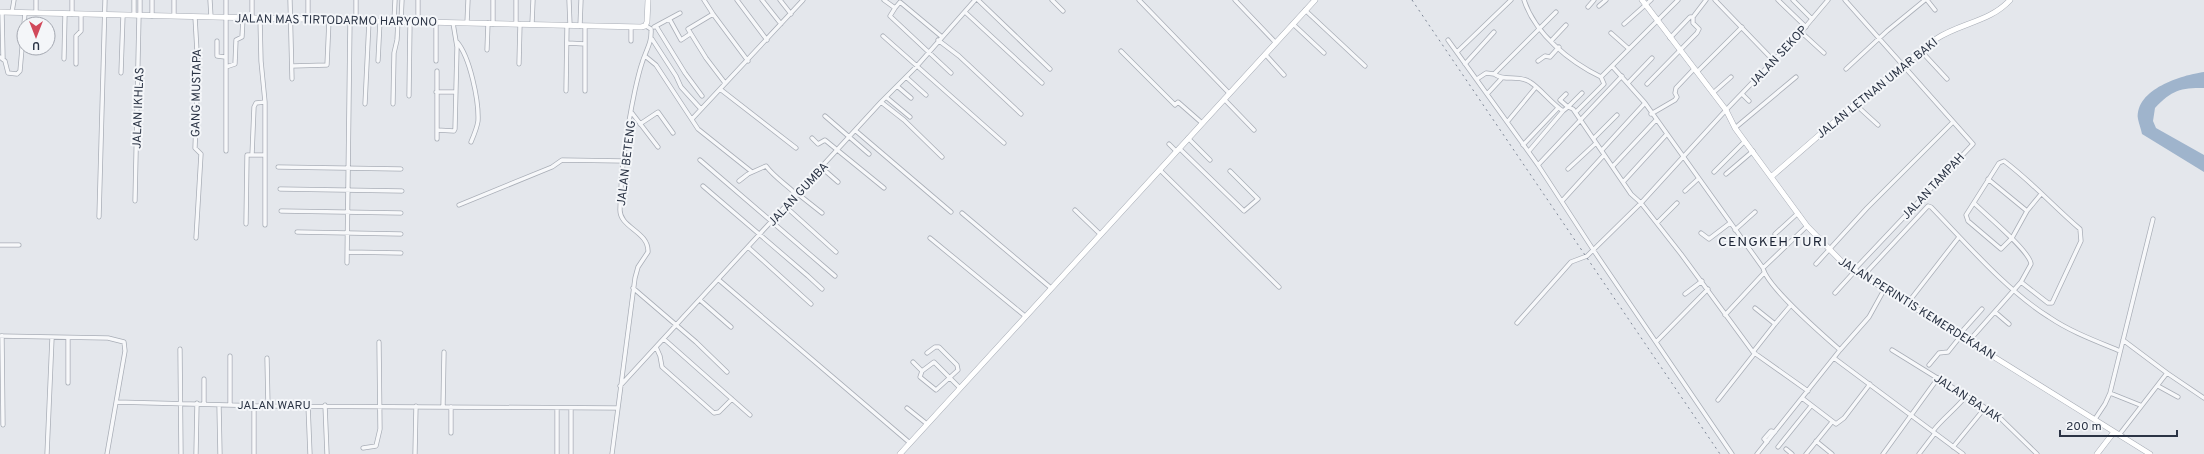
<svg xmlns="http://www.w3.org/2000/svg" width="2204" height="454" font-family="Overpass,sans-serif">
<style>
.water{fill:#9fb4cc}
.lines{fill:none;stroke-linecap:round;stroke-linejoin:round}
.street-casing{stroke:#a9aeb7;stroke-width:5}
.secondary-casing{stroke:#a9aeb7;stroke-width:6}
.street{stroke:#f7f8fa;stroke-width:3.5}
.secondary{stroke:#fff;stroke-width:5}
.rail{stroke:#7d8696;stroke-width:1;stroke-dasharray:2 4;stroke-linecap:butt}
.labels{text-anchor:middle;stroke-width:4;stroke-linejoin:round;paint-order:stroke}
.street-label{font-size:12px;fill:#2b3445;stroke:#f4f6f9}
.quarter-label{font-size:14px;letter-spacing:1px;fill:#1d2536;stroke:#f4f6f9}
</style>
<rect width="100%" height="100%" fill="#e4e7ec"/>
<path class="water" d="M2204 72V88C2180 88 2172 90 2155 108L2153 121 2156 128 2204 155V172L2142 134C2141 129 2139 124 2138 119 2135 89 2182 75 2204 72Z"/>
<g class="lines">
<g class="street-casing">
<path id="street" d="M134 0V15
M210 0 211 17
M252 0V18
M290 0 292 79
M308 0V19
M356 0V20
M569 0 570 25
M704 0 713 14 688 29 706 58 725 83
M737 0 767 40
M762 0 781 24
M780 0 791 14
M884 0 895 8 890 16 951 73
M978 0 1050 69
M1052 0 1063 11
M1139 0 1229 93
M1235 0 1276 43
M1524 0C1535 34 1570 62 1601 77
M1715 0 1773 60
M1778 0 1806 27
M1793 0 1812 19
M1845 0 1973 144 1854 270
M1927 0 1935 10
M1599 6 1606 0
M1588 7 1594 0
M895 8 900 2 942 37
M1305 10 1365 66
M2 12 3 58
M12 12 14 0
M965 12 1042 83
M1556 12 1494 74C1505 82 1518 74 1530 82 1540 88 1551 103 1563 111L1568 107 1573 109 1631 194 1641 203 1681 254 1753 352 1808 391
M36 13V0
M72 14V0
M713 14 748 61
M140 15V0
M152 16V0
M174 16V0
M195 17 198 69 195 148 201 154 196 238
M260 18 261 61 265 102 256 103 254 107 252 155H265V102
M670 20 681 40 690 34
M394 21 395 0
M401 21 402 0
M418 22V0
M436 22V61
M467 23 468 0
M24 24 25 13
M493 24V0
M516 24V0
M532 24 533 0
M1293 24 1324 53
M1624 24 1651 0
M580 26 581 0
M656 26 685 73 702 96
M631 27V41
M654 27 680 13
M1801 32 1824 53
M1611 33 1629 49
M883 36 1004 143
M1670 38 1690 17H1693L1706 0
M652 39 676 76 681 87 701 109
M938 40 959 56 1021 114
M1448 40 1538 165 1594 251 1732 454
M217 41V56L225 57
M1551 41 1566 25
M457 42C470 57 479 101 478 121 477 128 474 135 471 142
M568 43 585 44
M487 50 488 23
M1121 51 1175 105 1178 102 1202 123
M1921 51 1947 79
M1457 52 1511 0
M1265 54 1284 75
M645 56 656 65 698 129 752 172
M0 57 5 61 8 73 17 74 20 71 24 25
M64 59 65 14
M378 61 380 21
M1538 61 1545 56 1550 57 1559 47
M76 64V36L81 31V14
M519 64 520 24
M1465 64 1494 32
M292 66 327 65 329 20
M1612 66 1645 103 1763 268C1767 287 1823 335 1840 350
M226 67 235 64 236 40 242 37 243 18
M1846 69 1887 31 1925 0
M437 71V139
M1697 72 1742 27
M121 73 123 15
M906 77 926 95
M1601 77 1678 0
M1477 79 1486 73 1494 74
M1628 83 1652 58
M1647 84 1697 33 1699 29 1693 23V17
M897 86 911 98
M720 89 796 148
M566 91 567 25
M585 91V26
M436 92H456
M1488 93 1501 79
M1713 93 1731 77
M1566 94 1560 100 1568 107 1582 93
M1742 94 1749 101
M409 96 410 22
M886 97 910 117
M1224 99 1254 130
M881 102 904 120 942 157
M365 104 369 21
M393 104 394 53 397 40 398 21
M1855 104 1878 125
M1576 112 1604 84 1601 77
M632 113 658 147
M1651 114 1675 100 1677 97 1675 93 1676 88 1694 69
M825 116 869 154
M692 119 803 0
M1508 121 1536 87
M640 124 658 112 673 133
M1735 128 1796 77
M437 130 454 131 455 129 457 47 453 23
M856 131 951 212
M812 138 818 144 825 140 884 188
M1188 138 1210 160
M1594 138 1617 115
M1169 144 1176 151
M1523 145 1558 108
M1179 148 1244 211 1258 199 1230 171
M1602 150 1645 103
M226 151V0
M1529 151 1563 111
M265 155V225
M700 160 835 276
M1538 165 1622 76
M1613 166 1656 120
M278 167 401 169
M822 168 838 182
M1568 169 1596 143
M1160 170 1279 287
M1714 172 1745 141
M1726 174 1753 151
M1988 179 2027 211
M739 181 748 174 766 166C774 177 787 185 797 195
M1624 181 1666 135
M703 186 808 276 822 289
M280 189 402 191
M1685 191 1698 179
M798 194 822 213
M135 201 139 15
M1562 201 1604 155
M459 205 552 167 562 160 624 161
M786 207 836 252
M1075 210 1100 234
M281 211 401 213
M962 213 1051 288
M99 217 105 0
M1657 223 1677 203
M246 224 247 155H252
M1735 230 1755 212
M297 232 401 234
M1701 233 1709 239 1730 223
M1775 234 1798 213
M930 238 1025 316
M0 245H19
M748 247 811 304
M348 252 401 253
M347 263 350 20
M1816 264 1867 208 1953 122
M1763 268 1807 226
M1863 276 1928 206 1931 207C1965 242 2007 291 2049 317 2071 332 2096 341 2120 351
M719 280 910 443
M2021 282 2048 303H2052L2081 241 2080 229C2054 207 2031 181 2004 161L1999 163 1966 215 1968 221 2001 249 2012 238 2027 211 2041 194
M633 288 696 342 727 372
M1835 293 1855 271
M1685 294 1702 281
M700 300 731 327
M1907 304 1959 237
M1755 308 1775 324 1791 305
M1995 312 2009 324
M1725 315 1764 273
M1517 323 1571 262 1587 256 1641 203 1726 110 1801 32 1828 0
M0 336 108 338 124 342 125 351 107 454
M2 336 3 425
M1958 336 1982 309
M68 338V383
M664 339 750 415
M2123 340 2167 373
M1657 341 1708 289
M1968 342 2021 282 2031 264C2030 251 1985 214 1974 203
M656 347 660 356 662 367 714 413 719 412 732 399
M180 349 181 454
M1892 350 1997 415 2037 454
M1753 352 1775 324
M267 358 268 406
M1834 358 1963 454
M913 362 922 371 934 362 960 388
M1929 365 1939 353 1948 352 1960 337
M922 371 920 377 936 390 958 370 957 365 939 347H935L927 353
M620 386 881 102 916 67 975 0
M2158 386 2178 397
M2110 393 2140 405
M1802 398 1836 424 1844 418 1870 384
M1718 400 1755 353
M116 402 268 406 618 408
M204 404V379
M219 405 220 454
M230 405V356
M254 405V454
M308 405 310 454
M325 405 327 454
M443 407 444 352
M557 408V454
M571 408V454
M907 408 927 424
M2095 419 2105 404 2110 393 2153 219
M1933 431C1943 418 1956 409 1966 396
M451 433V407
M2119 435 2167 373 2204 398
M1816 441 1832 454
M1767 442 1764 439 1771 431 1775 432
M1778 447 1811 406
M1953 447 1984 409
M363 448 376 446 380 429 379 342
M1786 449 1792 454
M47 454 52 338
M196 454 197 403
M415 454 416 406
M612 454 635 278 638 267 648 252C649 231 619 228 620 209 621 169 627 128 635 90 637 81 639 72 642 63 646 50 652 43 651 29L646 26
M1757 454 1840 350 1869 317 1884 290
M1806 454 1832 422
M1883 454 1938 378
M1919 454 1935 433"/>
</g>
<g class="secondary-casing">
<path id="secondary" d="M1642 0 1726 110 1735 128 1807 226 1843 263 2150 454
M0 12 641 27 645 26 647 22 648 0
M1771 177 1855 104 1936 39C1960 23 1990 22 2010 0
M900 454 1315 0
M2097 454 2114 432"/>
</g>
<use href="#street" class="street"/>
<use href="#secondary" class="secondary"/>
<path class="rail" d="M1412 0 1720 454"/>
</g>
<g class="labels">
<g class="street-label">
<text transform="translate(336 20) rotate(1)" y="4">JALAN MAS TIRTODARMO HARYONO</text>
<text transform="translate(1778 56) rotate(-47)" y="4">JALAN SEKOP</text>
<text transform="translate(1877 88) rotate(-39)" y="4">JALAN LETNAN UMAR BAKI</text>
<text transform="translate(196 93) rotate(-89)" y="4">GANG MUSTAPA</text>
<text transform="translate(138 108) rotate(-88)" y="4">JALAN IKHLAS</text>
<text transform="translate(626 163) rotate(-83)" y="4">JALAN BETENG</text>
<text transform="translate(1933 186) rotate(-47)" y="4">JALAN TAMPAH</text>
<text transform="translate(798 194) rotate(-47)" y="4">JALAN GUMBA</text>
<text transform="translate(1917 308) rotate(32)" y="4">JALAN PERINTIS KEMERDEKAAN</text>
<text transform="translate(1968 398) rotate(33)" y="4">JALAN BAJAK</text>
<text x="274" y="409">JALAN WARU</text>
</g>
<g class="quarter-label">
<text x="1773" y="246">CENGKEH TURI</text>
</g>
</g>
<g transform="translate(36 36) rotate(180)"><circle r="19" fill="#f4f6f9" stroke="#a4a8b1"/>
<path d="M0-3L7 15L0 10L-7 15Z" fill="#d1495b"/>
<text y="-6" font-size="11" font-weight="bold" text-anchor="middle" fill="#2b3445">U</text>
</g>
<path d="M2060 430v6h117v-6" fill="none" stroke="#2b3445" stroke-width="2"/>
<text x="2066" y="430" font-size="12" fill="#2b3445" stroke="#f4f6f9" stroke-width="3" paint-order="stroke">200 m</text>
</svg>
